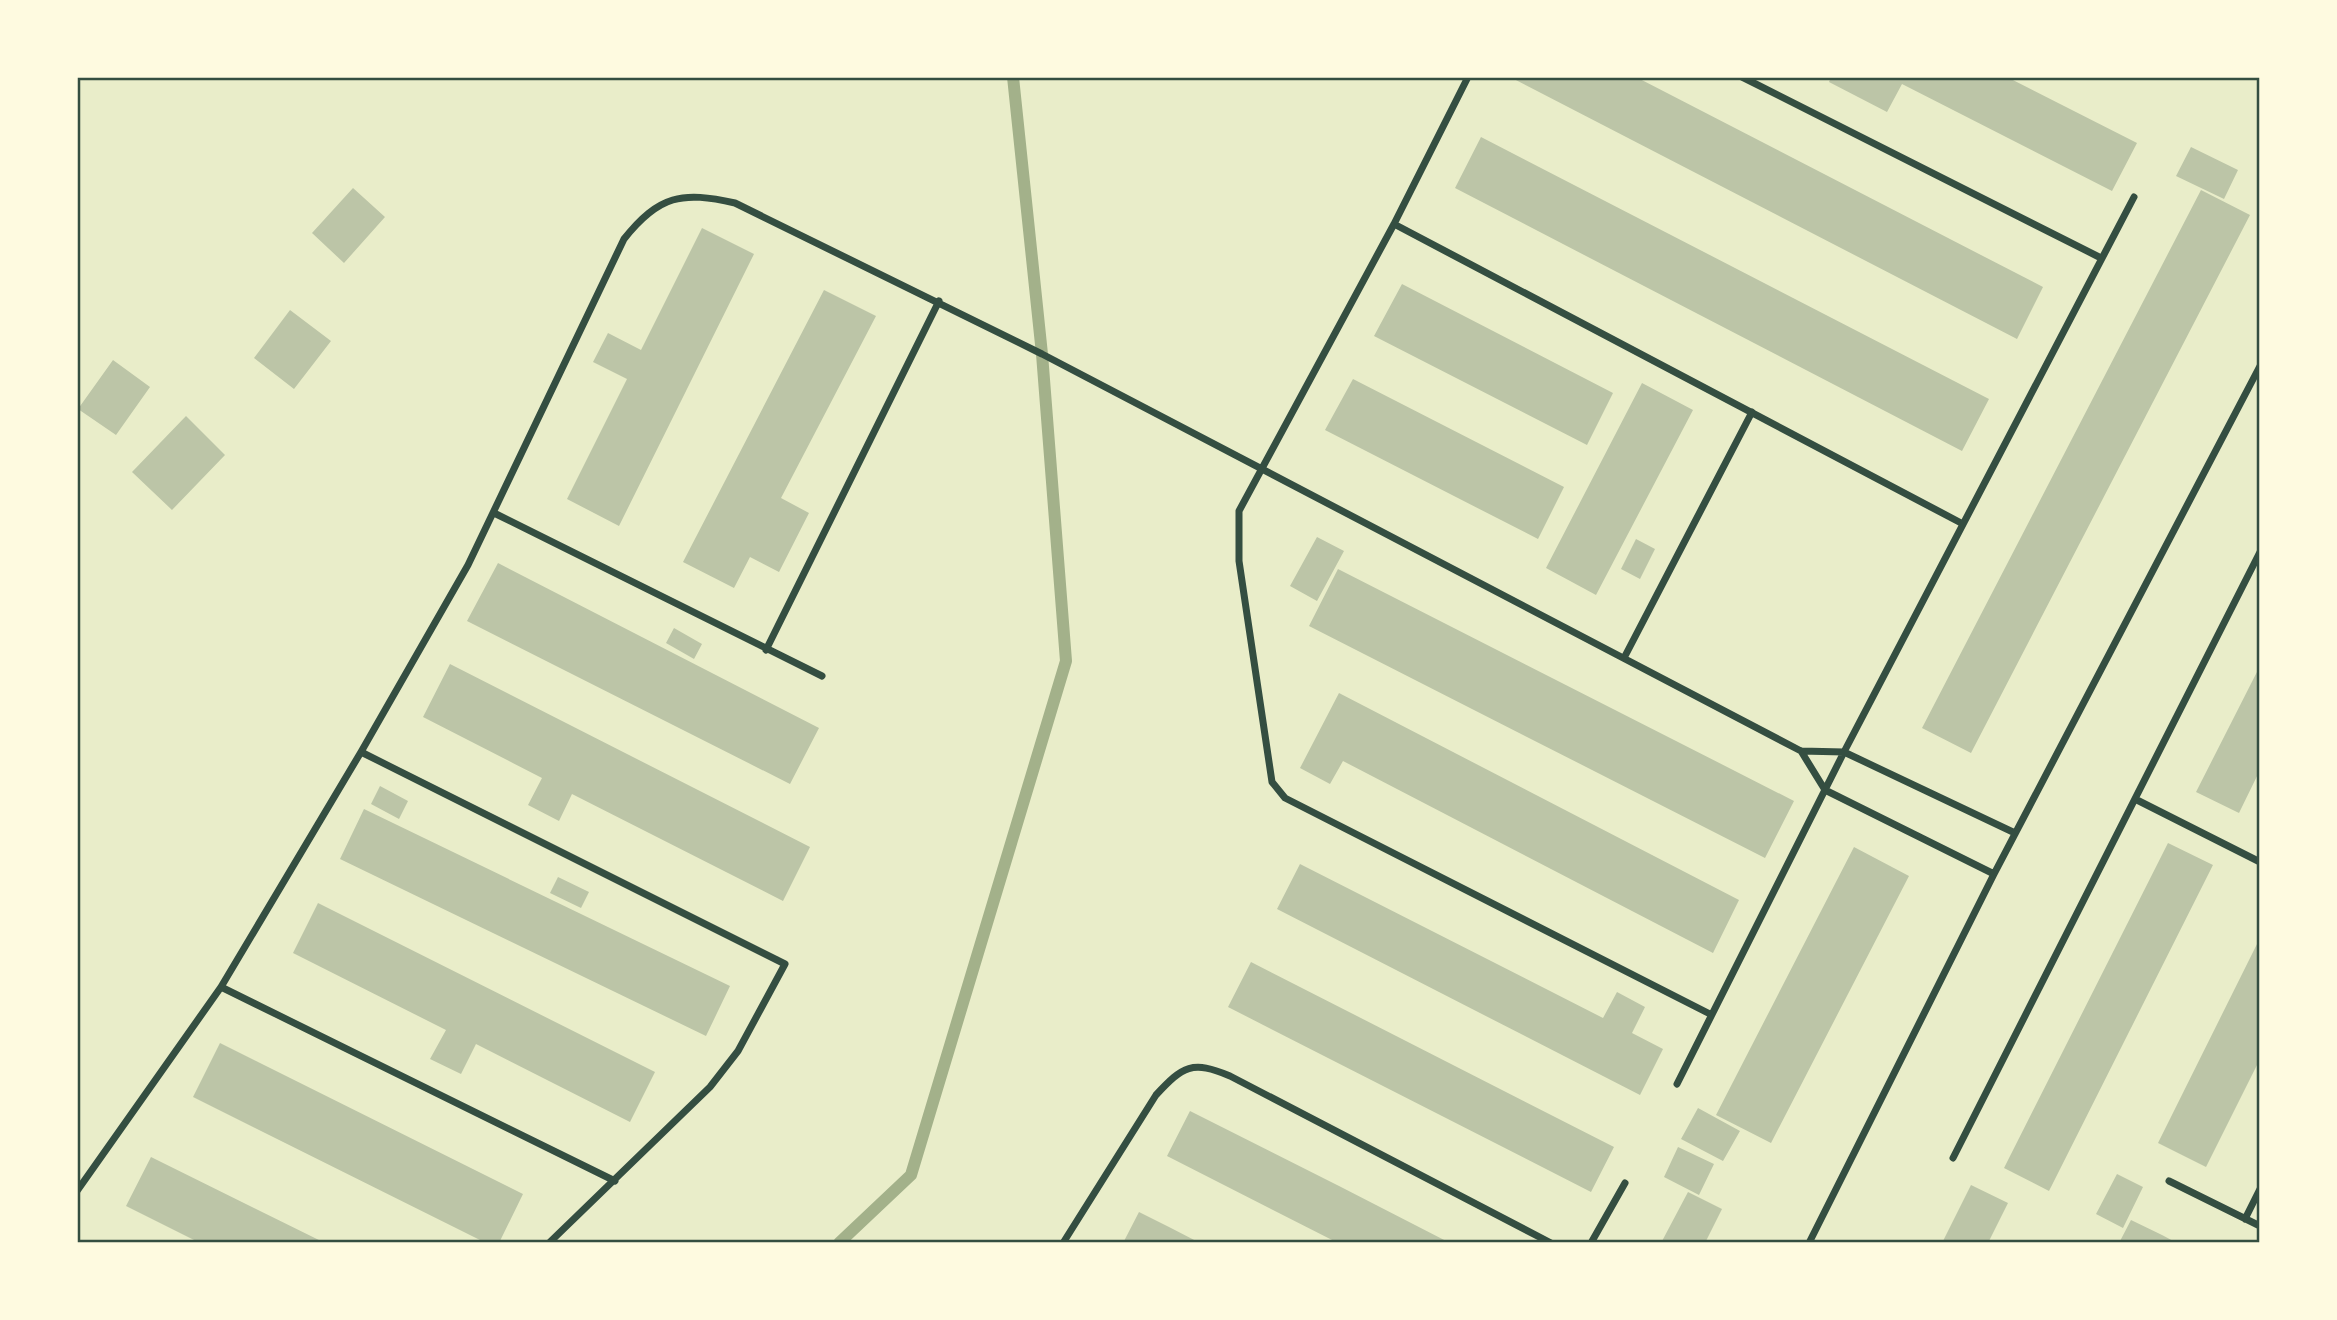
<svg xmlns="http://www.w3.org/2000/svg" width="2337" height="1320" font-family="Lato,sans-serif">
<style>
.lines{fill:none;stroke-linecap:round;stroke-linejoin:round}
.stream{stroke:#a3b18a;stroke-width:12}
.building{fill:#bcc5a7}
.minor{stroke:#344e41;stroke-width:7}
.neatline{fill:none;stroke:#344e41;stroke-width:2.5}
</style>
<rect width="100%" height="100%" fill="#e9edc9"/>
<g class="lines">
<path class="stream" d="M839 1243 911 1175 1066 661 1042 354 1013 77"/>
</g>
<path class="building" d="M1510 77H1636L2043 287 2017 339Z
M1831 77H2007L2137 143 2112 191 1902 84 1887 112 1829 82Z
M1481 137 1989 399 1962 451 1455 188Z
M2191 147 2238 170 2224 199 2176 176Z
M353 188 385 217 344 263 312 233Z
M2201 190 2250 215 1971 753 1922 728Z
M702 228 754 254 619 526 567 499 627 379 593 362 608 333 641 350Z
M1402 284 1613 393 1587 445 1374 336Z
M824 290 876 316 781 498 809 513 779 572 750 557 734 588 683 562Z
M290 310 331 341 294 389 254 358Z
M113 360 150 387 116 435 78 409Z
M1353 379 1564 487 1538 539 1325 430Z
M1642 383 1693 410 1596 595 1546 568Z
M186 416 225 455 172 510 132 472Z
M1317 537 1344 551 1317 601 1290 586Z
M1636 539 1655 549 1640 579 1621 569Z
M498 563 819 728 790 784 467 621Z
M1338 569 1794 801 1765 858 1309 626Z
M674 628 702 644 694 659 666 643Z
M450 664 810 847 783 901 572 794 559 821 528 805 542 778 423 717Z
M2260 666V770L2239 813 2196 792Z
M1339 693 1739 900 1713 953 1343 761 1330 784 1300 768Z
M380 786 408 801 399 819 371 804Z
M364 809 730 986 706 1036 340 859Z
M2168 843 2213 865 2049 1191 2004 1168Z
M1854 847 1909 876 1771 1143 1716 1115Z
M1300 864 1603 1018 1617 992 1645 1007 1632 1033 1663 1049 1640 1095 1277 909Z
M558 877 589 892 581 908 550 893Z
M318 903 655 1072 630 1122 476 1044 461 1074 430 1059 446 1030 293 953Z
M2260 938V1059L2206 1167 2158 1143Z
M1251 962 1614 1147 1591 1192 1228 1007Z
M220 1043 523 1194 499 1243H486L193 1097Z
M1698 1108 1740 1131 1723 1161 1681 1139Z
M1190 1111 1341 1187 1450 1243H1338L1167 1156Z
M1678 1147 1714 1164 1699 1195 1664 1177Z
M151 1157 325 1243H200L126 1206Z
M2117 1174 2143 1187 2123 1228 2096 1214Z
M1971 1185 2008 1203 1988 1243H1942Z
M1688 1192 1722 1209 1705 1243H1661Z
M1139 1212 1169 1227 1200 1243H1123Z
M2131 1220 2162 1235 2177 1243H2119Z"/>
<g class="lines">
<path class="minor" d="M1468 77 1394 224 1239 511V561L1272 782 1285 798 1710 1014
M1742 77 2101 258
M1394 224 1963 524
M494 513 822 676
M766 650 939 301
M1624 658 1752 412
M1801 751 1825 790 1994 874
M361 752 785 964 738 1051 710 1087 549 1243
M2135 799 2260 862
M221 987 615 1181
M1677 1084 1844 752 2134 197
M1953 1158 2260 552
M2169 1181 2260 1226
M77 1191 221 987 361 752 468 565 624 239C659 195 682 191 735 203L1042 354 1801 751 1844 752 2015 833
M2245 1219 2260 1189
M1063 1243 1156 1095C1183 1066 1192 1060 1230 1076L1551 1243
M1591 1243 1625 1183
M1809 1243 1994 874 2260 366"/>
</g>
<rect width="2337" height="1320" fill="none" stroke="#fefae0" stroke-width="158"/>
<rect x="79" y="79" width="2179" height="1162" class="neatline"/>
</svg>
